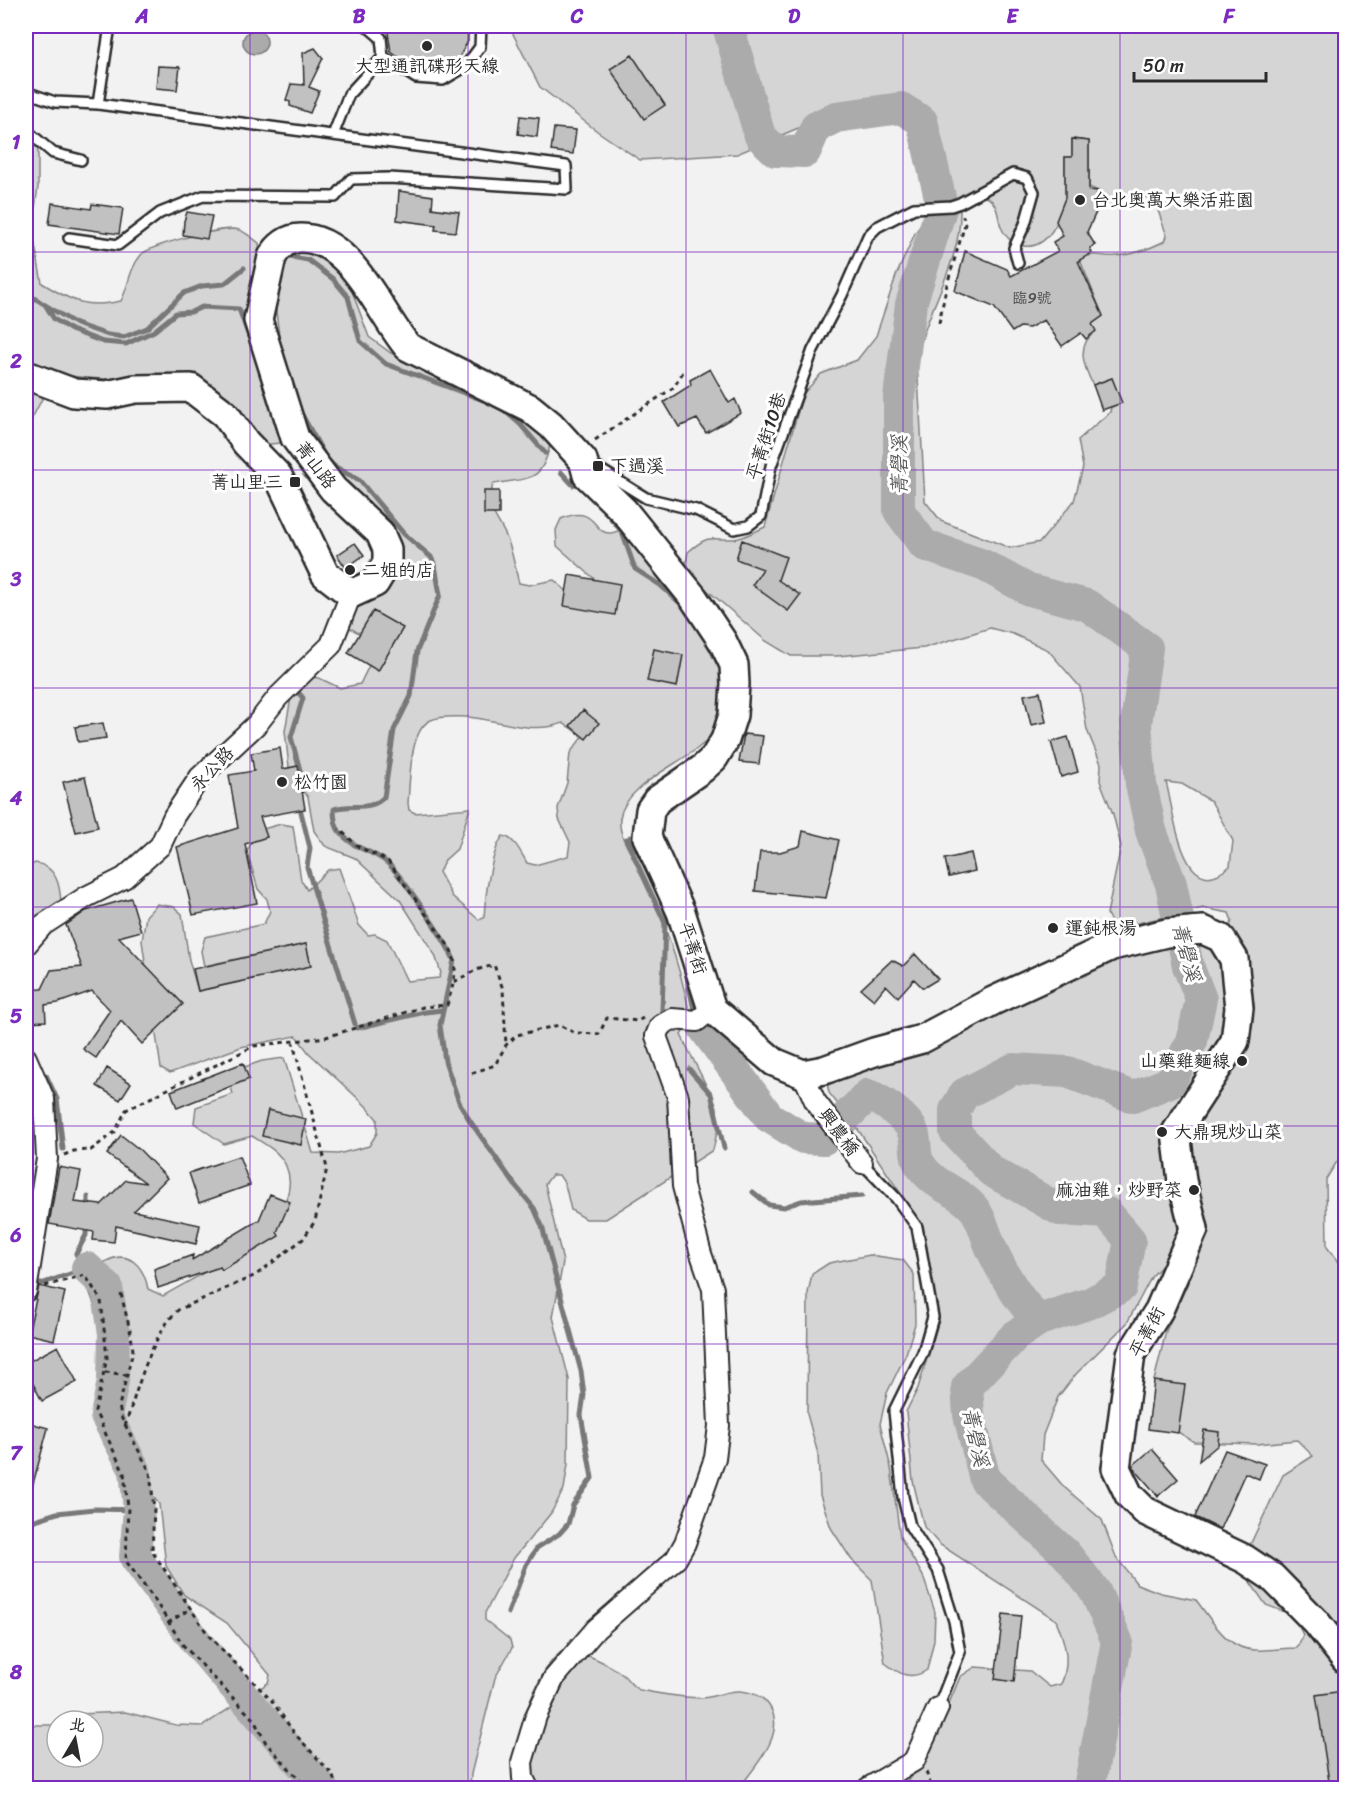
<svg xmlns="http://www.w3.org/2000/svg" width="1371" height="1814" font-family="Sriracha,'LXGW WenKai TC',sans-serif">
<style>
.green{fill:#d5d5d5;stroke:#808080;stroke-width:1.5;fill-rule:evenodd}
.water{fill:#ababab;stroke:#787878;stroke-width:1.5}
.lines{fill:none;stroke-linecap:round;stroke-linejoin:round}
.stream{stroke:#787878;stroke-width:5}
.river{stroke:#ababab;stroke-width:32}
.building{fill:#c1c1c1;stroke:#2b2b2b;stroke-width:1.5}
.lane-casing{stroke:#2b2b2b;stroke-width:14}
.street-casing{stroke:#2b2b2b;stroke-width:24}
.secondary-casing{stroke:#2b2b2b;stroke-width:32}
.path{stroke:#2b2b2b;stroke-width:3;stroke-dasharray:4.5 4.5;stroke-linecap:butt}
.lane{stroke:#fff;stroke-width:9}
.street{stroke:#fff;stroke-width:20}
.secondary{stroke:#fff;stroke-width:27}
.grid{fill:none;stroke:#7b2cbf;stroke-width:1.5;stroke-opacity:0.55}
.poi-dot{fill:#2b2b2b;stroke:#fff;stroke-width:2}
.labels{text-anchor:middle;stroke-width:6;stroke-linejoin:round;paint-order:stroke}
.number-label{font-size:15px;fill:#505050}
.poi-label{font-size:18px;fill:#2b2b2b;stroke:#fff;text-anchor:start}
.street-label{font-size:18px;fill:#2b2b2b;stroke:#fff}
.water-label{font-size:20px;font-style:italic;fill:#585858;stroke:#fff}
.neatline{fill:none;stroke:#7b2cbf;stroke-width:2}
.grid-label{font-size:20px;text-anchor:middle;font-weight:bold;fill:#7b2cbf}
</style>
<rect width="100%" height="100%" fill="#f2f2f2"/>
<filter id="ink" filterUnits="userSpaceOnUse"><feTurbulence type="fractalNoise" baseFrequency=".0167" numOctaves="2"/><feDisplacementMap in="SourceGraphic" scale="12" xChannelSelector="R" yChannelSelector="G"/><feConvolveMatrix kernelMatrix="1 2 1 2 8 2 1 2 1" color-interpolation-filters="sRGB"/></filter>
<g filter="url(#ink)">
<path class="green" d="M509 26H1345L1346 1154 1338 1160 1326 1179 1327 1247 1346 1273 1345 1788H894L905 1783 924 1763 960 1677 975 1667 1030 1671 1050 1687 1061 1684C1071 1662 1065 1642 1056 1620L939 1544 924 1527 913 1481 906 1412 918 1388 939 1320 924 1251 921 1224 857 1128 829 1093 827 1083 972 1028 1020 1001 1124 953 1228 930 1232 921 1229 913 1203 908 1121 927 1112 924 1107 914 1121 846 1113 814 1100 781 1101 764 1087 730 1080 687 1048 650 1013 634 990 628 924 648 837 656H791L766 641 698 582 686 564 688 552C709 534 708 540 733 539 743 539 755 531 765 527L803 394 821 374 857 360 876 336 896 276 915 233 941 196 935 140 930 119 914 106 896 104 850 106 737 154 640 160 597 131 540 87ZM1072 139 1089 141V187L1098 191 1093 208 1097 210 1146 197 1155 202 1167 236 1165 241C1149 249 1134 255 1116 256 1098 258 1099 250 1080 260L1103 316 1092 324 1095 331C1076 347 1083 365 1093 385L1112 378 1121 403 1111 407 1110 412 1078 440 1083 467 1074 501 1040 542 1010 548 941 521 925 501 917 360C926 308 962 263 960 209 967 205 979 194 988 198 998 203 998 219 1001 227 1012 251 1037 253 1052 231 1060 220 1064 202 1069 188L1065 187V157H1072ZM1166 782 1182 784 1211 801 1233 841 1230 866C1182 909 1174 810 1166 782ZM1176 1251 1195 1258 1191 1276 1166 1331 1154 1381 1170 1427 1194 1442 1257 1444 1297 1440 1313 1456 1283 1475 1250 1545V1582L1266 1605 1293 1615 1303 1635 1297 1648C1283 1648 1269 1651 1255 1650 1227 1650 1211 1619 1196 1600L1161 1593 1137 1584 1116 1557 1102 1520 1064 1487 1041 1460 1043 1435 1058 1397 1076 1374 1127 1323 1152 1276Z
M26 126 36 137 38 152V187L32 229 42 283C71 301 86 309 121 301 129 286 129 269 141 255 149 245 227 225 239 230 246 232 253 239 259 243L284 436 280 443C276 443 270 445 266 444 245 439 225 390 202 380 174 367 140 380 111 379 83 379 51 374 26 364Z
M296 249H315L347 278 369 337 391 353 538 427 550 445C541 484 529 477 493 484 485 514 499 516 508 541 513 554 515 569 519 583L529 585 554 580 578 601 607 590 557 546 556 530 561 519C597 503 592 535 611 533 616 533 623 528 628 525L729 669C726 683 724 721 716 731 694 761 626 780 620 818 618 834 628 848 635 861 662 913 679 961 691 1019L681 1035 717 1107 718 1128 713 1150 606 1219H586L571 1210 565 1184 559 1175H552L545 1184 563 1262 553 1317 569 1379 568 1464 564 1489 551 1513 514 1558 485 1613V1620L510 1640 512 1648 495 1678 471 1774 470 1788H26V1725H57V1757H93V1721H66L79 1714 125 1712 176 1725 203 1726 268 1683 270 1675 227 1623 184 1595 166 1566 159 1504 143 1484 130 1458 123 1425 119 1369 104 1339 100 1320 87 1285C92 1278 98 1266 105 1262 129 1248 144 1267 148 1289L163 1296C200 1274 310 1223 286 1166 280 1152 265 1144 252 1136L224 1144 194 1123 196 1107 233 1094 227 1073 262 1061 284 1058 313 1153 338 1154 369 1146 377 1133V1119L365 1105 309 1053 296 1036 241 1047 170 1073 161 1068 142 941 146 916 157 904 174 907 182 914 189 960 198 991 311 966 306 944 204 966 201 951 205 937 264 924 270 911 267 899 258 889 247 852 256 831 281 824 293 826 301 880 307 890 328 870 339 868 359 925 368 935 375 934 387 940 407 981 439 978 441 973 435 955 400 900 355 858 325 846 314 831 308 797 290 776 285 731 292 692 310 677 319 678 340 688 360 684 379 645 345 625 355 599 394 560 312 448 282 359 273 288 282 256ZM468 717C500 720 532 735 563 723L583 736 570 753 567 783 558 808 559 819 570 842 568 856 535 865 527 863C521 853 515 838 503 836 491 851 485 898 484 918L479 920 452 896 439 872 445 860 457 849 470 808 415 813 409 810 408 803C410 782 409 729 431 720 442 715 457 717 468 717Z
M26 387 38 391 42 399 26 430Z
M35 863C56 866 60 884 61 903L30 921 26 928V869Z
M870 1255 903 1260 914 1274 915 1324 906 1354 887 1393 880 1424 891 1468 900 1537 923 1576 935 1612 934 1640 927 1670C911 1681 899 1674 885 1663L872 1580 851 1559 831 1528 820 1495 818 1454 807 1414 808 1293 812 1274 829 1263Z
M565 1650C584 1652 608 1663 623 1675 629 1680 633 1688 640 1690 659 1694 681 1697 700 1698 714 1698 726 1690 740 1691 752 1692 761 1695 768 1704 789 1732 755 1766 739 1788H514C507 1759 536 1662 565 1650Z"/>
<path class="water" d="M243 42a12 12 0 1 1 24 0a12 12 0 1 1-24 0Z"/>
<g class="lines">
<path class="stream" d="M287 256 308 260 333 279 348 297 360 341 386 364 499 406 520 424 545 453
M26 282 31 296 76 324 108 335 124 337 147 328 184 293 202 286 224 284 244 268
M46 306 54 319 71 330 103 342 126 344 154 331 176 313 191 312 202 307 239 309 249 337
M301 413 326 458 334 466 360 481 404 534 431 557 435 565 440 595 417 651 411 696 394 730 384 797C370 812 352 803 334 809 334 815 335 825 339 831 353 849 369 849 385 861 400 872 446 941 454 960L440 1025 445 1061 459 1102 470 1121 515 1185 534 1208 542 1226 581 1371 584 1395 581 1415 592 1478 573 1505 568 1524 559 1534 537 1548 526 1565 508 1613
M561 472 573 485
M600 505 622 532 635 569 660 585 681 604
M707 641 718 663
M297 691 303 698 291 737 301 774 300 786
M299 804 310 848 307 867 355 1024
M630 837 650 875
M626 839 665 923 662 1011H672
M661 900 674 933
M26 920 30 924
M685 968 694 1010 687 1012
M357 1028 425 1012 443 1010
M689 1069 711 1094 724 1148
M46 1075 57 1099 63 1149
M753 1192 769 1205 784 1207 801 1201 862 1196
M88 1210V1197
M38 1285 87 1268 76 1254 86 1235V1226
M26 1523 57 1513 94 1509 139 1510"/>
<path class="river" d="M728 26 760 136 776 151 805 152 816 127 836 117 901 108 922 121 942 206 911 304 899 397V511L924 545 983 565 1029 590 1087 605 1147 648 1136 724 1141 784 1151 831 1171 884 1188 966 1201 999 1192 1041 1170 1082 1133 1097 1067 1072 1013 1069 964 1094 955 1110V1132L991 1171 1060 1210 1107 1213 1130 1240 1121 1287 1090 1303 1039 1320 1015 1336 967 1387 969 1415 985 1480 1066 1554 1095 1591 1117 1641 1089 1788
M703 1027 769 1117 803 1138 824 1139 868 1095C882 1100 908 1118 913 1132 917 1142 914 1154 919 1163 933 1187 960 1190 975 1210 984 1223 986 1238 993 1252 1004 1275 1020 1303 1039 1320
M87 1268 107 1287 114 1334 113 1381 106 1416 135 1470 139 1510 135 1557 198 1644 322 1788"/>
</g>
<path class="building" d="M387 26H468V41L456 63 445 70 436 73 418 71 391 52Z
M315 48 323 58 309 87 319 91 310 113 290 106V102L286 100 291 84 304 85 303 53Z
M632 55 665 105 644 119 610 69Z
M158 66 180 67 177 90 156 88Z
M520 116 539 118 537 137 518 134Z
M554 128 576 130 573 154 551 151Z
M1072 139 1089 141V190L1098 191 1093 208 1097 210 1087 232 1095 245 1090 248 1092 253 1078 261 1103 316 1092 324 1096 331 1086 339 1081 333 1062 346 1044 320 1029 328 1020 327 1012 332 994 307 955 291 965 251 1007 269 1011 276 1058 251 1053 242 1063 236 1056 221 1065 198V157H1072Z
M399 191 433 196 432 208 459 212 456 232 435 230 436 225 397 220Z
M52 203 91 209 92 204 123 208 119 234 49 224Z
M187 212 212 216 207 239 183 235 184 221Z
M710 369 729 403 735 399 741 413 706 433 697 419 679 427 664 402 691 385 690 380Z
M1112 378 1122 403 1102 410 1093 385Z
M484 491H499V514H484Z
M742 540 786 557 778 580 800 595 788 611 752 585 763 569 736 559Z
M355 543 364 555 346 568 337 555Z
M569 575 620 584 615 615 564 606Z
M373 611 403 628 378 671 348 653Z
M654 649 683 655 677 687 647 681Z
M1040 692 1046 722 1031 725 1024 695Z
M583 710 599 723 586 739 570 726Z
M103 723 106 738 78 742 75 727Z
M744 734 763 736 759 764 739 762Z
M1068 737 1078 772 1061 777 1051 742Z
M280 748 283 769 298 766 305 809 260 817 267 837 245 844 257 903 193 915 177 847 238 828 229 775 254 771 251 753Z
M85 777 98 827 76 832 63 782Z
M803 831 839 840 826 898 755 891 760 852H780L800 846Z
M971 853 975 871 949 877 945 859Z
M131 898 141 931 119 937 183 1004 142 1044 121 1021 96 1058 83 1049 110 1010 92 991 58 1003 45 1005 46 1021 26 1022V990L42 989 51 970 82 967 66 925 86 911Z
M306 944 311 966 198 991 193 969Z
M915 954 938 979 923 988 914 979 898 997 886 985 874 1000 861 989 892 960 903 966Z
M243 1063 249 1079 177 1108 171 1091Z
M107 1068 131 1083 120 1100 97 1086Z
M268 1110 306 1119 301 1145 262 1136Z
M121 1135 140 1150 167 1178 134 1211 200 1225 196 1244 116 1226 114 1242 93 1240 94 1232 49 1224 59 1167 81 1171 75 1202 101 1205 126 1180 146 1183 107 1154Z
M239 1156 250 1185 199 1203 189 1173Z
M270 1194 290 1202 277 1232 279 1236 222 1270 220 1267 158 1288 154 1269 193 1255 192 1260 259 1220Z
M39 1286 65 1292 54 1340 28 1334Z
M58 1346 77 1382 42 1401 26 1370V1363Z
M1154 1381 1185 1385 1178 1433 1148 1429Z
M26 1422 48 1428 30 1495H26Z
M1204 1430 1219 1432 1218 1445 1199 1461Z
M1152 1449 1178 1479 1158 1496 1132 1466Z
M1225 1450 1265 1464 1259 1479 1245 1473 1220 1529 1195 1517Z
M1003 1614 1021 1616 1014 1682 995 1679Z
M1343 1691 1346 1708V1788H1330L1316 1695Z"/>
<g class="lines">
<g class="lane-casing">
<path id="lane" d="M383 57 416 78 443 80 465 67 480 47 481 26
M26 92 55 102 98 104 110 26
M26 130 53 153 81 160
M333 135 349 94 383 57 381 38 367 26
M69 238 118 245 160 213 203 196 335 197 351 179 389 178 567 189 566 166 98 104
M588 462 646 498 696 510 734 529 748 526 761 516 771 466 813 350 842 295 868 236 877 227 914 208 951 206 960 203 1013 174 1027 178 1034 192 1025 224 1014 248 1018 263
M862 1163 896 1198 917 1227 933 1317 923 1352 894 1411 903 1497 910 1526 938 1570 954 1621 960 1652 938 1708"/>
</g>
<g class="street-casing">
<path id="street" d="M26 945 43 925 86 897 124 878 160 846 174 816 200 777 257 724 278 697 331 645 351 594
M26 1058 44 1099 47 1159 26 1291
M803 1074 815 1101 862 1163
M528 1788 523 1778 522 1762 536 1716 554 1678 596 1629 676 1559 685 1543 715 1458 719 1426 713 1289 701 1254 683 1186 678 1097 656 1036 660 1026 672 1019 697 1021 712 1009
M868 1788 914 1761 938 1708"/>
</g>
<g class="secondary-casing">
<path id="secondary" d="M26 375 74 393 107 395 135 389 191 388 225 414 246 443 278 476 325 574 351 594 375 583 387 563V549L380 533 333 489 295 438 258 320 272 257C278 246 288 238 301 238 352 238 380 315 408 347L530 408 551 425 583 460 587 475 624 511 693 597 723 642 734 665 735 684 733 715 725 740 714 758 702 769 657 800 650 810 647 837 681 912 712 1009 774 1062 803 1074 824 1070 874 1052 922 1039 993 1001 1112 946 1166 933 1203 930 1221 938 1234 959 1239 1008 1235 1041 1176 1132 1182 1181 1194 1229 1159 1310 1131 1354 1116 1468 1129 1495 1145 1511 1245 1559 1272 1577 1316 1622 1346 1660"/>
</g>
<path class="path" d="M939 323 946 288 965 224 963 216
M595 440 664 394 674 387 683 372
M454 982 476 970 494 965 503 989 506 1045
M472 1073 495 1065 506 1045 517 1035 559 1025 575 1033 599 1034 607 1018 638 1021 643 1018
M64 1155 74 1151 91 1150 115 1132 126 1110 254 1046 326 1037 423 1007 447 1005C453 985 460 968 450 948L388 861 359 847 339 829
M45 1286 85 1275 101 1300 107 1358 95 1411 124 1473 128 1507 126 1561 154 1599 183 1645 254 1720 266 1743 307 1788
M121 1294 131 1334 133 1351 119 1406 122 1419 150 1472 154 1509 152 1551 209 1636 272 1701 295 1734 332 1774 337 1788
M105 1372 127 1375
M125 1426C137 1391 151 1335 178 1310L256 1275 303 1239 315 1221 327 1168 293 1043
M168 1623 191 1608
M926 1772 932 1788"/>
<use href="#lane" class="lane"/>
<use href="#street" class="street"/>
<use href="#secondary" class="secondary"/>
</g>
</g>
<path class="grid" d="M250 26V1788M468 26V1788M686 26V1788M903 26V1788M1120 26V1788M26 252H1346M26 470H1346M26 688H1346M26 907H1346M26 1126H1346M26 1344H1346M26 1562H1346"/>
<g class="poi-dot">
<circle cx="427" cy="46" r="6"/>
<circle cx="1080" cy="200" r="6"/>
<rect x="592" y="460" width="12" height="12" rx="3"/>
<rect x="289" y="476" width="12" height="12" rx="3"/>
<circle cx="350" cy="570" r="6"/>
<circle cx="282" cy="782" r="6"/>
<circle cx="1053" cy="928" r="6"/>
<circle cx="1242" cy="1061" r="6"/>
<circle cx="1162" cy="1132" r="6"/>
<circle cx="1194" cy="1190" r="6"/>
</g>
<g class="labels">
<g class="number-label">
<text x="1032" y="303">臨9號</text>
</g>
<g class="poi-label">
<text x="427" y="72" text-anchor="middle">大型通訊碟形天線</text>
<text x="1092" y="206">台北奧萬大樂活莊園</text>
<text x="610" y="472">下過溪</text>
<text x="283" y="488" text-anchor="end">菁山里三</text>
<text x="362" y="576">二姐的店</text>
<text x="294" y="788">松竹園</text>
<text x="1065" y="934">運鈍根湯</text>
<text x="1230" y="1067" text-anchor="end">山藥雞麵線</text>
<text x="1174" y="1138">大鼎現炒山菜</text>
<text x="1182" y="1196" text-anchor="end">麻油雞，炒野菜</text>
</g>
<g class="street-label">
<text transform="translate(766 436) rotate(-72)" y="6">平菁街10巷</text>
<text transform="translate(316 465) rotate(53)" y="6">菁山路</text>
<text transform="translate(212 769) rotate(-47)" y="6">永公路</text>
<text transform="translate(693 948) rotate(72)" y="6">平菁街</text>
<text transform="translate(839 1132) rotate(53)" y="6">興農橋</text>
<text transform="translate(1147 1332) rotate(-62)" y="6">平菁街</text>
</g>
<g class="water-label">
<text transform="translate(899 465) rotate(-90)" y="7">菁礐溪</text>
<text transform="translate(1187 952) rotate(75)" y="7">菁礐溪</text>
<text transform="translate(976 1437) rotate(78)" y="7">菁礐溪</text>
</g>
</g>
<rect width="1371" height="1814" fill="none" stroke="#fff" stroke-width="66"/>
<g transform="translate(75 1739) rotate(10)"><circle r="28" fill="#ffffff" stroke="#aaaaaa" stroke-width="1.5"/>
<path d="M0-4.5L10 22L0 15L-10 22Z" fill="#2b2b2b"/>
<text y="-9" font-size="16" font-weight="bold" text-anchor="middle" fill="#2b2b2b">北</text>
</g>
<path d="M1134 72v9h132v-9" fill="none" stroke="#2b2b2b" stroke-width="3"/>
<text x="1143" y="72" font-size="18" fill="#2b2b2b" stroke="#ffffff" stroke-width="4.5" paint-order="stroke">50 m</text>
<rect x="33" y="33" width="1305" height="1748" class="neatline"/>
<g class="grid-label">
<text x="142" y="23">A</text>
<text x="359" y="23">B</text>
<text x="577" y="23">C</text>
<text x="794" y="23">D</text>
<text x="1012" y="23">E</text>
<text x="1229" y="23">F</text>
<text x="16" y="149">1</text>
<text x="16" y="368">2</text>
<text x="16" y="586">3</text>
<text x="16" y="805">4</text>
<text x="16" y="1023">5</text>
<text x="16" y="1242">6</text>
<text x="16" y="1460">7</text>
<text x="16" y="1679">8</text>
</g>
</svg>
